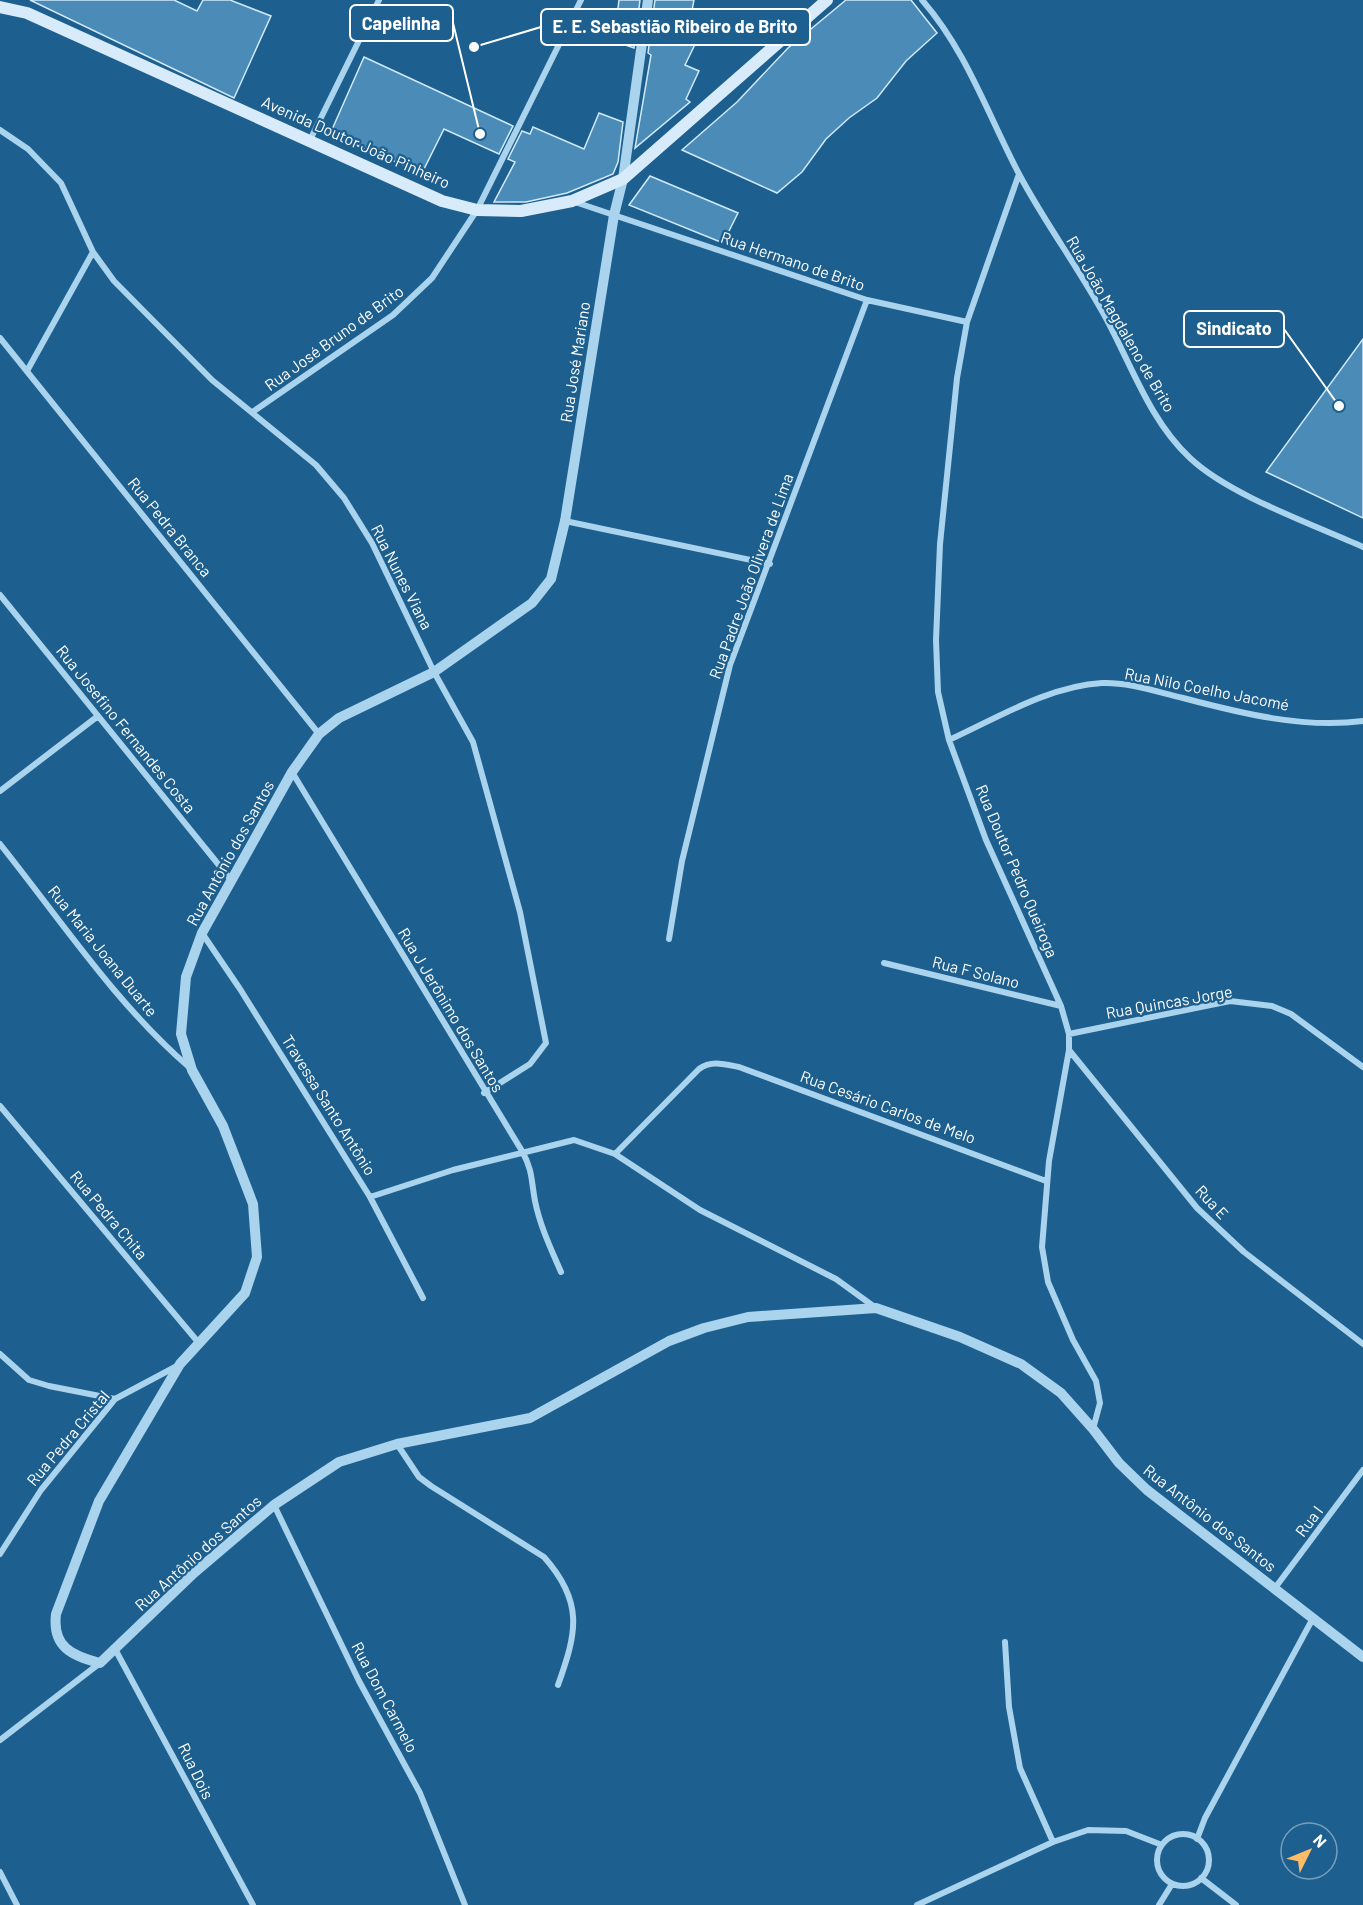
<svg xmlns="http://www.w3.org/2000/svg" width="1363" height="1905" font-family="Barlow,sans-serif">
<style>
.building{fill:#4a8bb8;stroke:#d0e9f9;stroke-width:1.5}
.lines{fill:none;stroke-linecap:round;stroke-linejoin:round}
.minor{stroke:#aad3ed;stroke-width:6}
.tertiary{stroke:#aad3ed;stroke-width:10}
.secondary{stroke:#d7ebfa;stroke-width:12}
.labels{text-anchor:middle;stroke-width:4.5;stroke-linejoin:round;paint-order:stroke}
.street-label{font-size:16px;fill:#fff;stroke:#1d5f8e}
.leader{fill:none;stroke:#fff;stroke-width:2}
.callout-dot{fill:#fff;stroke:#1d5f8e;stroke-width:2}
.callout{fill:#1d5f8e;stroke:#fff;stroke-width:2}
.callout-label{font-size:18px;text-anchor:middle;font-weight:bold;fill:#fff}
</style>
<rect width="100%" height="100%" fill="#1d5f8e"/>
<path class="building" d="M30 0H174L197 11 203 0H230L271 16 234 98Z
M619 0H640L634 48 614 41Z
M655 0H694L688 31 699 36 685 65 699 71 686 99 690 102 635 148 651 55 648 53Z
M846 0H911L937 33 906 61 877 98 849 118 826 139 802 172 777 193 682 150 737 102 788 48Z
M364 57 513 126 499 154 444 129 422 173 330 134Z
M599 113 623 122 618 162 613 174 567 193 526 202H494L515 162 508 159 522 131 530 134 533 127 584 149Z
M650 176 738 213 723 243 629 205Z
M1363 339V518L1266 472Z"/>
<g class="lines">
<path class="minor" d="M922 0C966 50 988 115 1019 174 1046 225 1081 271 1108 322 1132 367 1151 422 1190 458 1229 495 1312 524 1363 547
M0 130 28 149 61 183 93 252 114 281 212 380 316 465 344 498 372 543 434 672 473 742 520 912 546 1043 530 1064 484 1093
M310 140 379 0
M1019 174 967 322 957 378 940 544 936 640 938 692 949 740 986 840 1061 1006 1069 1034V1050L1049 1161 1042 1247 1048 1282 1073 1340 1096 1381 1100 1403 1093 1429
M575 202 867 300 967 322
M0 338 319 734
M27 371 93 252
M254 411 393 315 432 278 477 210 581 0
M565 521 770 564
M0 595 231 880
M949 740C997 718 1049 686 1102 683 1129 682 1157 692 1183 698 1240 713 1303 729 1363 721
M292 772 522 1151C533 1171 531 1180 535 1201 540 1226 551 1249 561 1272
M0 791 98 716
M0 844C60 919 116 1004 189 1067
M202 933 240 989 370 1197 423 1298
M669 939 682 861 730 665 867 300
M884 963 1061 1006
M1069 1034 1230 1001 1272 1006 1291 1014 1363 1067
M1069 1050 1197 1208 1244 1252 1363 1344
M0 1106 198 1342
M615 1154 699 1069C711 1060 724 1064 739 1067L1046 1181
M370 1197 453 1170 574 1140 615 1154 700 1210 836 1279 876 1308
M0 1354 29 1380 49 1386 115 1399
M397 1444 419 1477 431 1486 544 1557C584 1602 577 1632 558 1685
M274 1505 359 1681 420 1793 465 1905
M0 1554 41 1490 115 1399 177 1366
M1275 1588 1363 1470
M1005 1642 1009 1707 1020 1768 1053 1842
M115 1649 253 1905
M0 1740 100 1663
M1157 1860a26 26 0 1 1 52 0a26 26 0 1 1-52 0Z
M1197 1839 1205 1818 1312 1620
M0 1872 17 1905
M1201 1878 1236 1905
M917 1905 1053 1842 1088 1830 1126 1831 1162 1845
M1159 1905 1172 1884"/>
<path class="tertiary" d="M648 0 623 179 614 215 565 521 551 579 532 603 434 672 339 718 319 734 292 772 202 933 186 977 181 1034 192 1070 223 1126 253 1204 257 1257 245 1293 180 1364 99 1501 56 1614C52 1647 72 1656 100 1663L194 1573 274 1505 339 1462 397 1444 530 1418 669 1341 704 1328 748 1317 876 1308 960 1337 1021 1364 1061 1393 1093 1429 1119 1463 1147 1490 1363 1657"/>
<path class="secondary" d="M0 7 27 13 442 201 477 210 521 211 572 201 623 179 827 0"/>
</g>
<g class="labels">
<g class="street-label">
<text transform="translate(356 142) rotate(24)" y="6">Avenida Doutor João Pinheiro</text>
<text transform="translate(793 261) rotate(19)" y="6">Rua Hermano de Brito</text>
<text transform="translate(1121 324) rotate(60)" y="6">Rua João Magdaleno de Brito</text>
<text transform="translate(334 338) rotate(-36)" y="6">Rua José Bruno de Brito</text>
<text transform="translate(575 362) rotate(-81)" y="6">Rua José Mariano</text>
<text transform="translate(170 527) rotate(51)" y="6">Rua Pedra Branca</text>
<text transform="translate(751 576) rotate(-70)" y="6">Rua Padre João Olivera de Lima</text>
<text transform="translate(402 577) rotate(63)" y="6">Rua Nunes Viana</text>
<text transform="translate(1207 689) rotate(11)" y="6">Rua Nilo Coelho Jacomé</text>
<text transform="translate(126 729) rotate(51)" y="6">Rua Josefino Fernandes Costa</text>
<text transform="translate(230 853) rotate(-61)" y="6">Rua Antônio dos Santos</text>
<text transform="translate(1017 871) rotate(67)" y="6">Rua Doutor Pedro Queiroga</text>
<text transform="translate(103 951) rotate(51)" y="6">Rua Maria Joana Duarte</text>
<text transform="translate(976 972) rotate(14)" y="6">Rua F Solano</text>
<text transform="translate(1169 1002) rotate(-10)" y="6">Rua Quincas Jorge</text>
<text transform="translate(451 1010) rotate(59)" y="6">Rua J Jerônimo dos Santos</text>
<text transform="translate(329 1105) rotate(58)" y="6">Travessa Santo Antônio</text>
<text transform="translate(888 1107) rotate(20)" y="6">Rua Cesário Carlos de Melo</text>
<text transform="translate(1212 1202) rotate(47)" y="6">Rua E</text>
<text transform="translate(109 1215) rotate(50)" y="6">Rua Pedra Chita</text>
<text transform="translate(68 1438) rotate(-50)" y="6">Rua Pedra Cristal</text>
<text transform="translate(1210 1518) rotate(38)" y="6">Rua Antônio dos Santos</text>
<text transform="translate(1309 1521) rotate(-53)" y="6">Rua I</text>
<text transform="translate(198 1553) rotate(-42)" y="6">Rua Antônio dos Santos</text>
<text transform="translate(385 1697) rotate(62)" y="6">Rua Dom Carmelo</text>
<text transform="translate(196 1771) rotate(64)" y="6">Rua Dois</text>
</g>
</g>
<path class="leader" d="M480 134L453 23M474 47L541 27M1339 406L1284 329"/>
<g class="callout-dot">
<circle cx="480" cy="134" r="6"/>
<circle cx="474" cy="47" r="6"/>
<circle cx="1339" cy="406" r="6"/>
</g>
<g class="callout">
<rect x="350" y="5" width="103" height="36" rx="6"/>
<rect x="541" y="9" width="269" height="36" rx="6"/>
<rect x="1184" y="311" width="100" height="36" rx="6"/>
</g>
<g class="callout-label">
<text x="401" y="30">Capelinha</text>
<text x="675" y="33">E. E. Sebastião Ribeiro de Brito</text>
<text x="1234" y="335">Sindicato</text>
</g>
<g transform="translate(1309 1851) rotate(47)"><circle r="28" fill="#1d5f8e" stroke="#779fbb" stroke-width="1.5"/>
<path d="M0-4.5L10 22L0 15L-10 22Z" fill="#fdbc69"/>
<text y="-9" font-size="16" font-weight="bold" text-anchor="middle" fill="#ffffff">N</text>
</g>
</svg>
